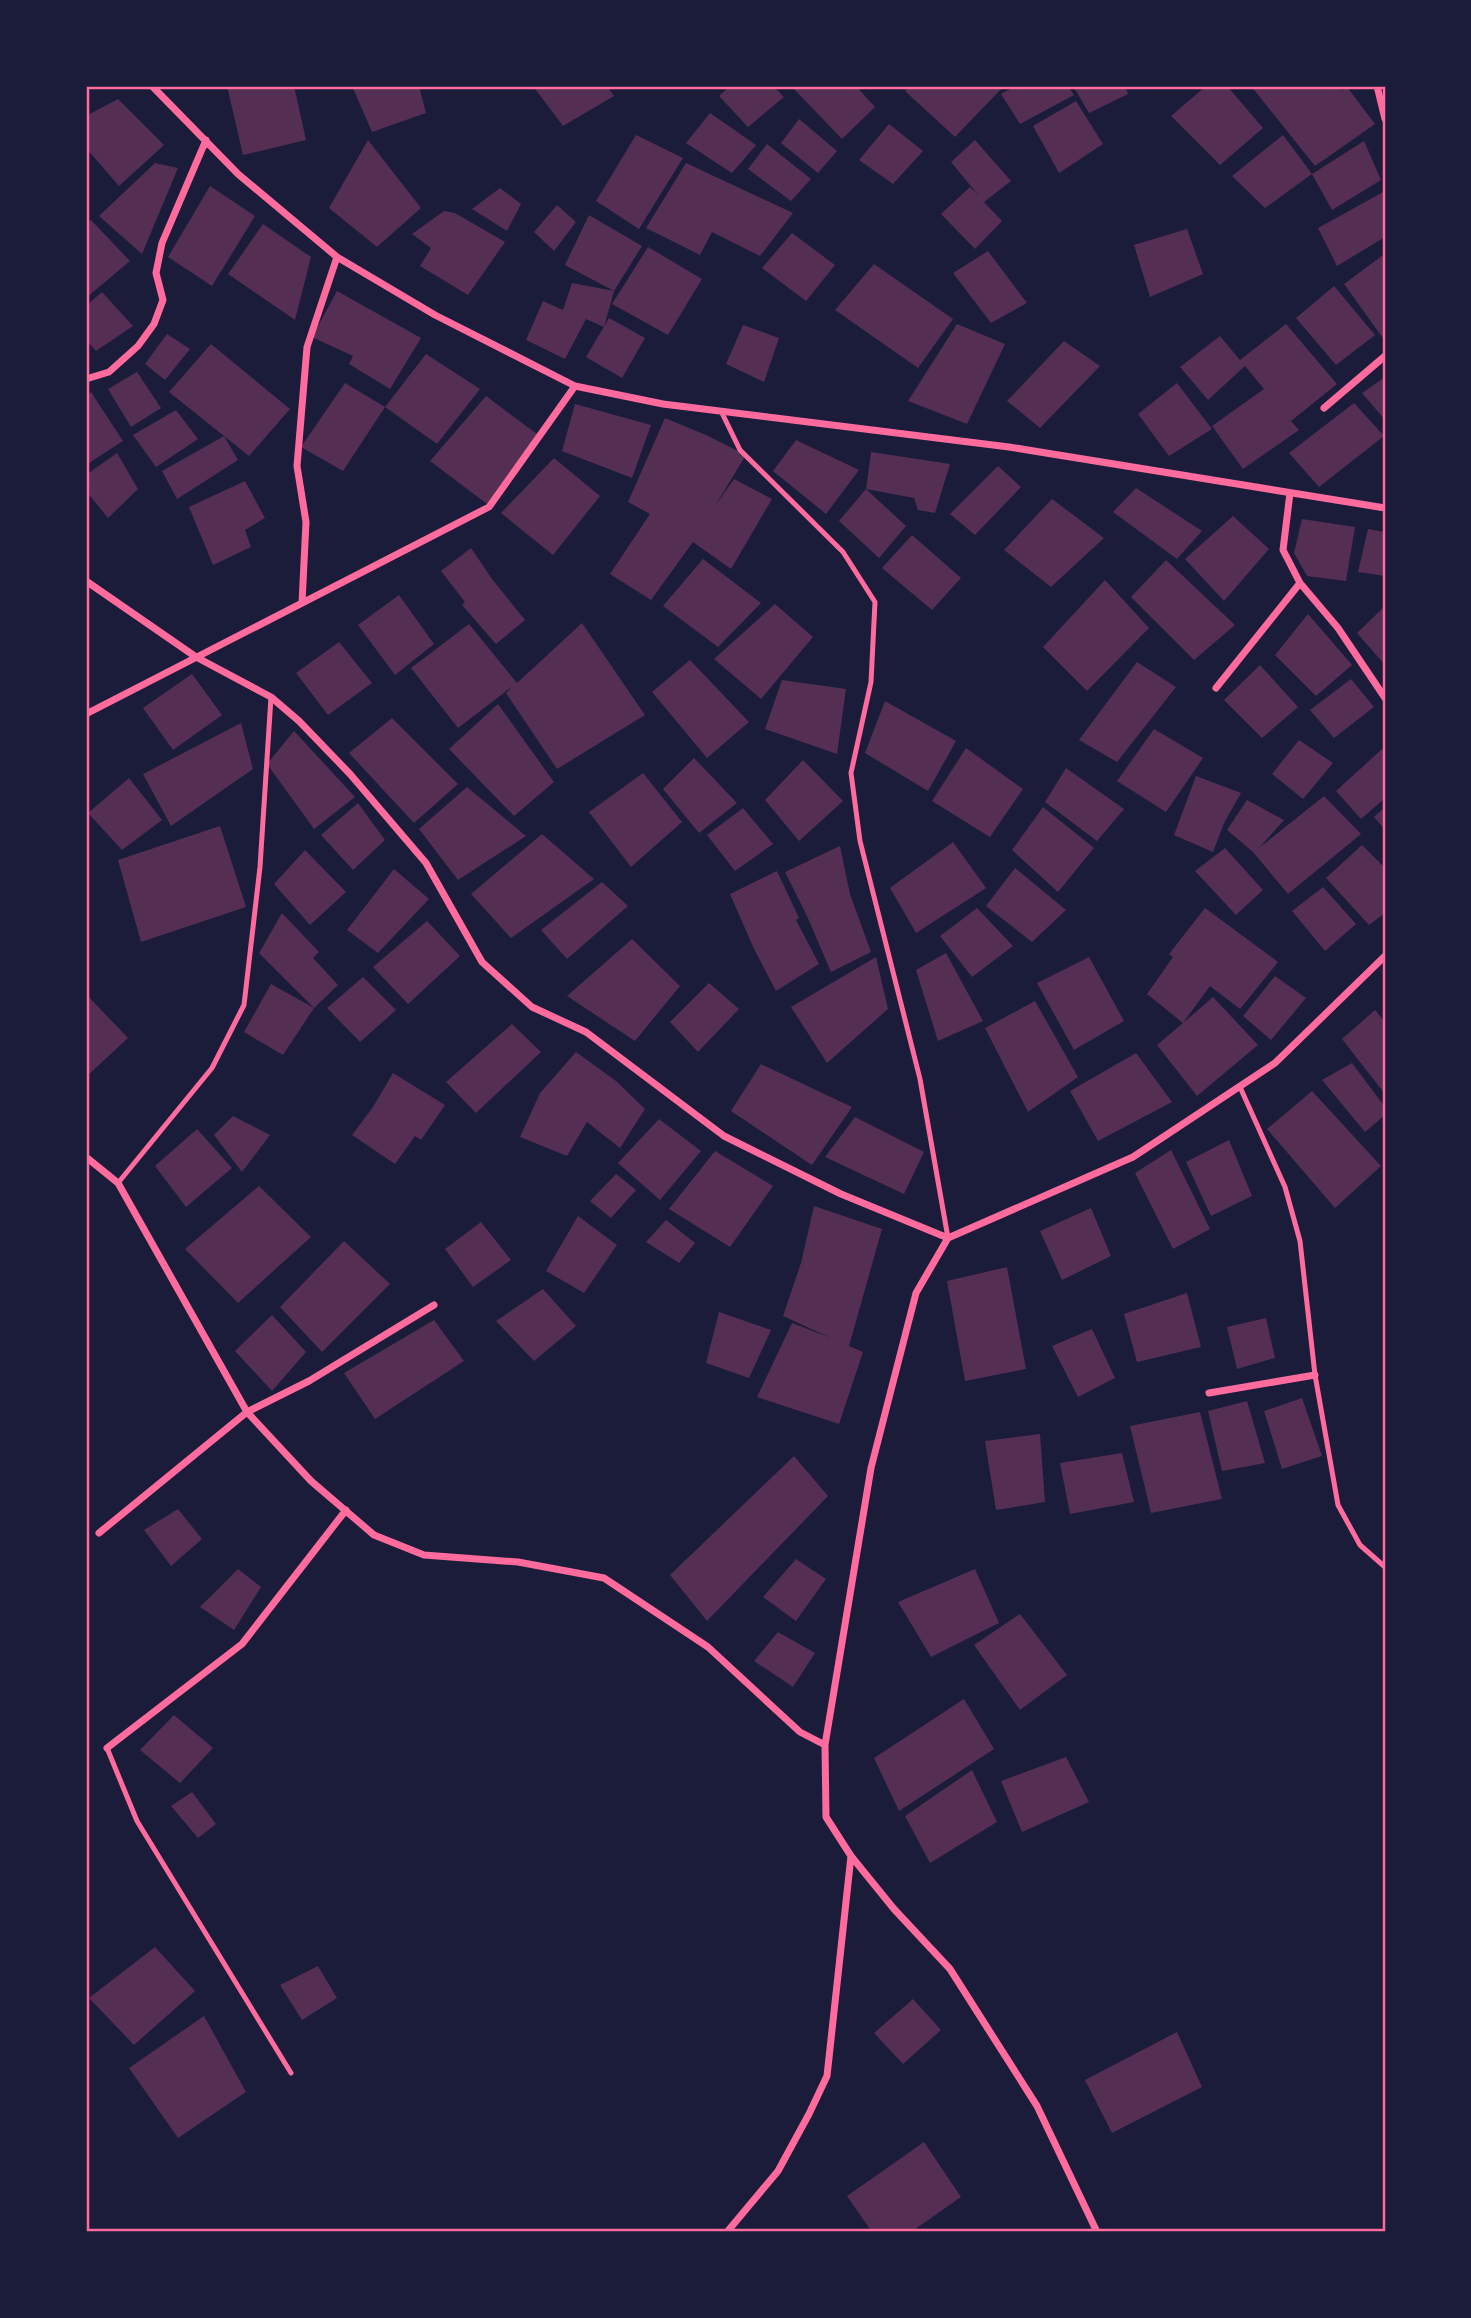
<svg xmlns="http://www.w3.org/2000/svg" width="1471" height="2318" font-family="'Times New Roman',serif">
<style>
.building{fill:#542f53}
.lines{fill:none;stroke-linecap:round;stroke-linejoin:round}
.service{stroke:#ff6b9d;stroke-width:5}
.minor{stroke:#ff6b9d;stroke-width:7}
.neatline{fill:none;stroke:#ff6b9d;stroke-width:2.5}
</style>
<rect width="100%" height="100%" fill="#1b1b3a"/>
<path class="building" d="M227 86H294L306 140 243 155Z
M352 86H419L426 113 372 132Z
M533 86H607L614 96 563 126Z
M730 86H773L784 97 748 127 719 96Z
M791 86H856L875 107 842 139Z
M910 86H1004L955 137 905 91Z
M1016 86H1068L1074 95 1020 124 1001 94Z
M1073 86H1125L1128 94 1089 113Z
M1206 86H1227L1263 128 1220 165 1171 116Z
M1251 86H1339L1342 90 1347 87 1375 124 1315 166Z
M118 99 164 145 119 186 86 148V116Z
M1076 101 1103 144 1059 173 1033 126Z
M710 113 756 145 732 173 686 143Z
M799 119 837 151 818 173 781 143Z
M889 124 923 151 893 184 859 160Z
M636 135 683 158 639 229 596 201Z
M1283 135 1312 174 1265 208 1232 176Z
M368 140 421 208 377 247 329 208Z
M975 140 1011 181 984 202 1002 221 975 249 941 214 970 187 979 196 951 162Z
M1364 141 1381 180 1332 210 1312 174Z
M767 144 811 179 791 201 748 169Z
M155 163 178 168 142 254 99 216Z
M686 163 793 213 760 256 712 232 700 255 646 228Z
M210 186 255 216 212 286 168 257Z
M500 188 521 204 507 231 472 209Z
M1385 191V237L1337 266 1318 228Z
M557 205 576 222 554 251 534 232Z
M444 211 455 213 505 242 468 295 420 266 431 248 412 234Z
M589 215 642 246 614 291 565 265Z
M91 220 130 261 86 298V224Z
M263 224 311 257 295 320 228 274Z
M1187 229 1203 274 1150 297 1134 245Z
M792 233 835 265 806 301 762 268Z
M648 247 702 279 668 335 612 304Z
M988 251 1027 303 991 323 953 273Z
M1383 255 1385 257V341L1344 284Z
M874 264 953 319 918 368 835 310Z
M572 283 614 291 604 327 586 319 565 359 526 340 543 301 563 310Z
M1334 286 1375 335 1336 365 1296 318Z
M337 291 421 338 390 389 349 364 353 356 312 337Z
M102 292 133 326 96 351 86 340V306Z
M609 318 645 338 622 378 586 357Z
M957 324 1005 344 967 424 908 401Z
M1286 324 1337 384 1291 421 1299 430 1243 469 1212 426 1264 389 1245 366 1208 400 1180 367 1220 336 1240 360Z
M743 325 779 338 764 382 726 364Z
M167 334 190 349 165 380 145 364Z
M1064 341 1100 366 1040 428 1007 401Z
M211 344 290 409 249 456 169 392Z
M426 354 480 389 437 444 385 407Z
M137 372 161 408 131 427 108 389Z
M1385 377V420L1362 393Z
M345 383 385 407 343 471 301 447Z
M1177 383 1212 429 1169 456 1138 414Z
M91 392 123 441 86 465V395Z
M486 396 537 434 487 504 430 461Z
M1354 403 1384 436 1319 487 1289 453Z
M575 404 651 425 632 478 562 451Z
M176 410 198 439 156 467 133 435Z
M665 418 706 435 746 455 715 506 734 479 772 499 731 569 693 542 651 600 610 574 650 514 628 502Z
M224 436 238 460 177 499 162 471Z
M796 440 859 470 826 514 773 471Z
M871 452 950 464 935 513 918 510 914 498 866 489Z
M117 453 138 489 108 518 86 491V475Z
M554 458 600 496 553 555 501 513Z
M998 466 1021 487 975 535 950 514Z
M245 481 265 518 245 530 251 547 213 565 189 507Z
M1136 488 1202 531 1177 559 1113 512Z
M866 489 906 526 879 558 839 521Z
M1052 499 1104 538 1051 587 1004 550Z
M1233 516 1269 549 1224 601 1185 559Z
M1302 519 1355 527 1346 581 1307 576 1294 553Z
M1368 529 1385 532V576L1358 572Z
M912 535 961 578 932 610 882 568Z
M471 548 492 579 525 620 496 644 462 605 465 602 441 571Z
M703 559 761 603 718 647 663 606Z
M1166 560 1235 625 1194 660 1131 597Z
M1105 580 1149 628 1087 691 1043 647Z
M399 595 434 644 395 675 358 625Z
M775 604 813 637 761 699 714 659Z
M1385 606V665L1357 633Z
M1308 614 1352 665 1316 696 1275 655Z
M582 623 645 715 557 769 506 693 513 686 458 728 411 668 469 624 517 683Z
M339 642 372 683 328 715 296 673Z
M690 660 749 722 707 758 652 692Z
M1137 662 1176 687 1117 762 1079 740Z
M1260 665 1298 707 1262 738 1224 700Z
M192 674 222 715 173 750 143 708Z
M1351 679 1374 707 1334 738 1310 710Z
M782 680 846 689 837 754 765 729Z
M885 701 956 741 928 791 865 753Z
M498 704 554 782 514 816 449 749Z
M392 718 458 784 414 823 349 753Z
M241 723 253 769 171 826 143 774Z
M1154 729 1203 758 1166 812 1117 781Z
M294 731 355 797 314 829 267 764Z
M1299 740 1333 763 1303 799 1272 774Z
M966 748 1023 789 990 837 932 801Z
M1382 749 1385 753V798L1361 819 1336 791Z
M694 758 737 803 699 833 663 789Z
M803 760 843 801 799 841 765 800Z
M1066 768 1124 809 1097 841 1045 802Z
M643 773 682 822 631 867 589 812Z
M1196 776 1241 793 1224 823 1213 852 1174 835Z
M129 778 162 820 122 850 88 813Z
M467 787 526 836 458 880 419 829Z
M1324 796 1361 834 1288 894 1253 852 1227 830 1247 800 1284 820 1259 848Z
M358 803 385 840 353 870 321 835Z
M1043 807 1094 848 1058 892 1012 850Z
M1385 807V830L1374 817Z
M743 808 773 844 735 871 707 835Z
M220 826 246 907 141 942 118 860Z
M542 834 594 879 511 938 471 894Z
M953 842 986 888 916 933 890 888Z
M1362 845 1385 868V913L1369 925 1326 878Z
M840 846 850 894 871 952 831 972 807 916 785 872Z
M1225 848 1263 890 1236 915 1195 871Z
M305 850 346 892 310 925 274 884Z
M1015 868 1066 910 1032 942 986 906Z
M394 869 429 899 378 953 347 930Z
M777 871 799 918 796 920 819 964 776 991 754 949 730 894Z
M602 882 628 906 567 959 541 930Z
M1323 887 1356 924 1325 951 1292 911Z
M977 908 1013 946 972 977 940 936Z
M1205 908 1278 962 1240 1009 1210 986 1183 1023 1213 997 1258 1045 1197 1096 1157 1045 1183 1023 1147 994 1173 957 1169 954Z
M282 913 319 952 313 958 338 985 314 1008 259 953Z
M427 921 460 956 408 1004 373 967Z
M632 939 680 986 635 1041 567 996Z
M946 953 983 1021 938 1041 916 970Z
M876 957 888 1009 827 1063 791 1007Z
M1089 957 1124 1021 1074 1050 1037 983Z
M1275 976 1306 998 1271 1040 1243 1016Z
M363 977 396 1010 360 1042 327 1008Z
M709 983 739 1009 698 1052 670 1022Z
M271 984 314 1008 283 1055 244 1032Z
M86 994 128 1038 86 1077Z
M1035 1001 1078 1077 1028 1112 985 1028Z
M1375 1010 1385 1022V1094L1342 1039Z
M512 1024 541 1052 476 1113 446 1082Z
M576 1052 616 1081 645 1109 620 1148 587 1122 567 1156 520 1137 540 1093Z
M1136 1053 1172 1102 1098 1141 1070 1091Z
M1352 1063 1385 1107V1115L1365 1132 1322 1080Z
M761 1064 852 1107 812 1165 731 1111Z
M393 1073 445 1105 421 1140 415 1136 395 1164 352 1135 373 1107Z
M1312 1091 1381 1166 1335 1208 1267 1129Z
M233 1116 270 1135 242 1172 214 1135Z
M855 1117 924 1152 904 1194 825 1157Z
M659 1119 701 1151 660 1200 618 1163Z
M197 1129 232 1168 186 1207 155 1166Z
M1229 1140 1252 1196 1211 1216 1186 1162Z
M1171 1150 1210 1229 1173 1249 1135 1173Z
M715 1151 773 1186 730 1247 669 1209Z
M616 1174 636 1190 611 1218 590 1201Z
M259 1186 311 1237 238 1303 185 1249Z
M814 1206 882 1229 849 1346 863 1352 839 1424 757 1397 792 1323 831 1338 783 1316 801 1263Z
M1091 1208 1111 1256 1062 1280 1040 1231Z
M578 1216 617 1245 584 1293 546 1271Z
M666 1220 695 1243 679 1263 646 1242Z
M481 1222 511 1260 473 1287 445 1249Z
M344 1241 390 1284 322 1352 280 1307Z
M1007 1267 1026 1369 965 1381 947 1281Z
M543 1289 576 1326 534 1361 496 1321Z
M1187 1293 1201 1347 1137 1362 1124 1314Z
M719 1312 771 1330 749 1378 706 1363Z
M272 1315 306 1352 272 1391 235 1351Z
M1266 1318 1275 1358 1237 1369 1227 1327Z
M434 1320 464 1361 375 1419 344 1373Z
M1092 1329 1115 1378 1078 1397 1052 1346Z
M1302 1398 1322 1456 1282 1469 1264 1411Z
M1247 1401 1265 1463 1222 1471 1208 1411Z
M1200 1412 1222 1499 1151 1513 1130 1426Z
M1040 1434 1045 1502 996 1510 985 1441Z
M1122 1453 1134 1502 1070 1514 1060 1463Z
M794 1456 828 1496 707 1621 670 1575Z
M178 1509 202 1539 171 1566 144 1530Z
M796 1559 826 1579 796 1621 763 1597Z
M238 1569 261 1587 234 1630 200 1607Z
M975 1569 999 1623 931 1657 898 1602Z
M1020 1614 1067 1675 1020 1710 974 1645Z
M778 1632 815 1653 793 1687 754 1661Z
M964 1699 994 1749 899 1811 874 1758Z
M174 1715 213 1748 180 1783 140 1750Z
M1066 1757 1089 1802 1022 1832 1001 1781Z
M972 1770 997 1822 930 1863 905 1816Z
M192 1792 216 1824 198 1838 171 1806Z
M155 1947 195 1991 134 2045 89 1998Z
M318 1966 337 1998 302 2020 280 1985Z
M913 1999 941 2030 903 2064 874 2033Z
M204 2016 246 2092 178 2138 129 2068Z
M1177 2032 1202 2087 1112 2133 1085 2080Z
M924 2142 961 2197 911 2232H872L847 2196Z"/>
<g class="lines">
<path class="service" d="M721 411 740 450 843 552 875 602 871 682 851 773 860 841 920 1079 948 1238
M1240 1087 1285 1187 1300 1241 1315 1375 1338 1505 1360 1545 1385 1567
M118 1183 212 1068 244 1005 260 867 271 697
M107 1748 137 1821 291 2073"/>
<path class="minor" d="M152 86 238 174 337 257 435 315 575 386 663 404 1009 447 1385 508
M1377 86 1385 119
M86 379 109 372 138 346 154 324 163 300 156 273 162 243 206 140
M1324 408 1385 356
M1290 493 1283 550 1300 583 1338 628 1385 698
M86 581 196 657 271 697 299 721 350 774 426 863 482 962 532 1007 586 1032 724 1136 841 1194 948 1238
M302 603 306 522 297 466 307 347 337 257
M1216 688 1300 583
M86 714 489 507 575 386
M86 1157 118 1183 247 1412 311 1481 374 1535 424 1555 518 1562 604 1578 708 1647 800 1732 825 1745
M1209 1393 1315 1375
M99 1533 247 1412 309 1381 434 1305
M107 1748 242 1644 346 1510
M727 2232 778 2171 809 2114 827 2076 851 1856
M1097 2232 1037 2106 950 1969 894 1909 851 1856 826 1817 825 1745 871 1468 916 1293 948 1238 1133 1157 1275 1063 1385 956"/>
</g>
<rect width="1471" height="2318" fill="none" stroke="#1b1b3a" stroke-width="175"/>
<rect x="88" y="88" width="1296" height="2142" class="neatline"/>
</svg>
